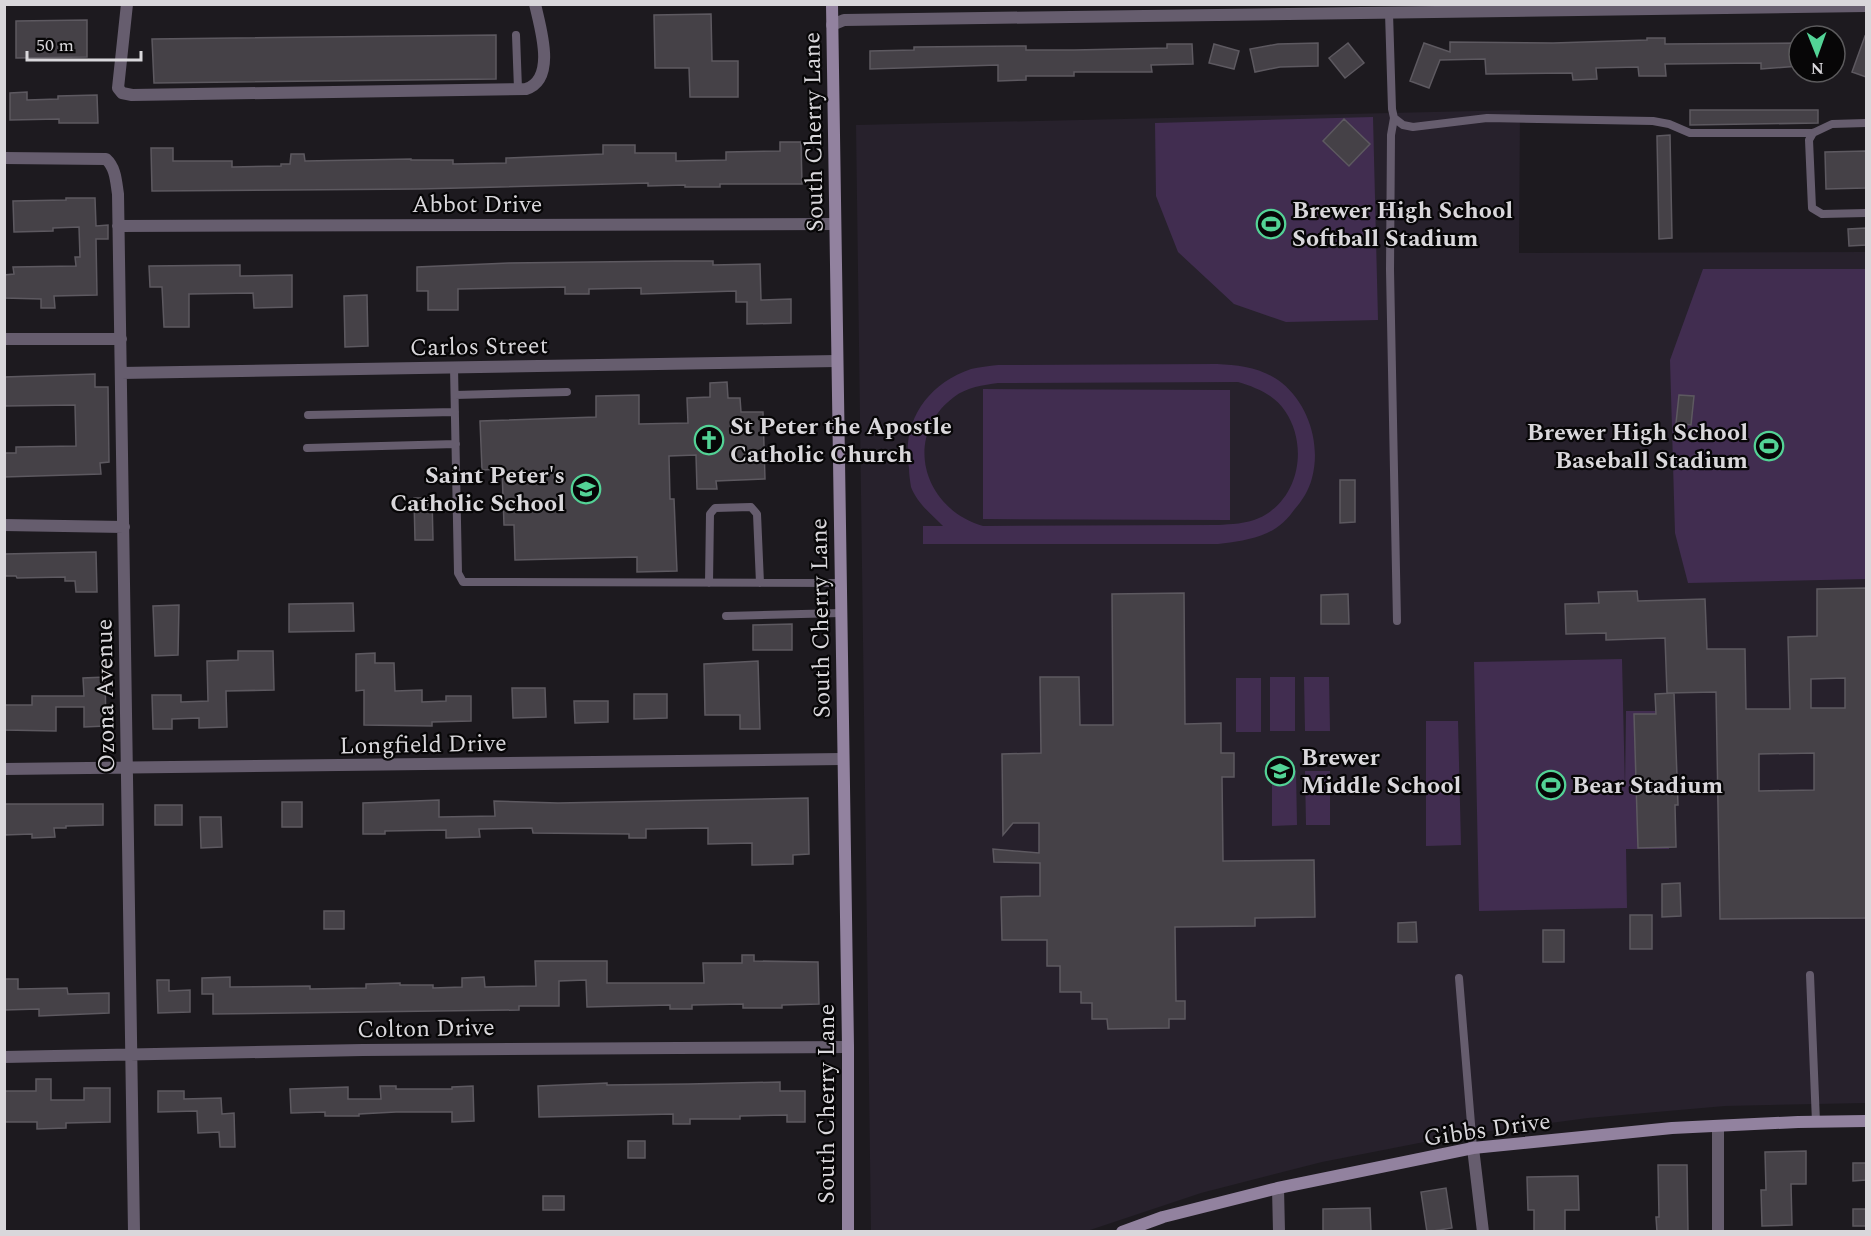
<svg xmlns="http://www.w3.org/2000/svg" width="1871" height="1236" font-family="Spectral,serif">
<style>
.built{fill:#27212c}
.green{fill:#412d50;fill-rule:evenodd}
.building{fill:#454147;stroke:#5d5960;stroke-width:1.5;fill-rule:evenodd}
.lines{fill:none;stroke-linecap:round;stroke-linejoin:round}
.lane{stroke:#665d6e;stroke-width:8}
.street{stroke:#665d6e;stroke-width:12}
.secondary{stroke:#92829f;stroke-width:12}
.labels{text-anchor:middle;stroke-width:4.5;stroke-linejoin:round;paint-order:stroke}
.street-label{font-size:24px;fill:#d9d7db;stroke:#070607}
.poi-label{font-size:24px;font-weight:bold;fill:#d9d7db;stroke:#070607;text-anchor:start}
</style>
<rect width="100%" height="100%" fill="#1d1a1f"/>
<path class="built" d="M1520 110 1519 253 1866 252V1103L1725 1106 1588 1118 1460 1135 1322 1162 1201 1193 1087 1231H871L856 125Z"/>
<path class="green" d="M1373 117 1378 320 1286 322 1234 304 1178 252 1156 196 1155 123Z
M1703 269H1866V579L1688 583 1675 533 1670 360Z
M1217 364C1240 365 1263 368 1282 383 1309 405 1321 445 1312 478 1309 490 1302 501 1294 510 1288 519 1277 529 1267 533 1251 540 1234 542 1218 544H923V526H943C931 514 917 503 911 487 910 481 909 474 909 468 901 422 927 384 971 369 979 367 989 366 998 365ZM1238 382C1255 387 1275 395 1285 411 1309 446 1299 500 1259 518 1246 524 1231 524 1218 525L983 526C923 509 902 436 954 397 967 387 983 385 998 383Z
M983 389 1230 390V520L983 519Z
M1622 659 1625 790 1626 711H1669V849H1626L1627 908 1479 911 1474 662Z
M1270 677H1295V731H1270Z
M1304 677H1329L1330 731H1305Z
M1236 678H1261V732H1236Z
M1426 721H1458L1461 845 1426 846Z
M1296 771 1297 825 1272 826V772Z
M1305 771H1330V825H1306Z"/>
<path class="building" d="M711 14 712 61H738V97H690L689 68H655L654 15Z
M87 20V57L16 58V21Z
M496 35V79L154 83 152 39Z
M1865 36 1866 37V77L1852 72Z
M1647 38H1665V44L1799 43V66L1761 69V63L1665 64 1666 76H1639L1638 67 1596 68 1597 79 1573 80 1572 73 1486 74 1485 59 1440 60 1429 88 1410 81 1424 43 1450 52V42L1553 43 1647 40Z
M1318 43V66L1280 67 1255 72 1250 49 1278 44Z
M1348 43 1364 63 1345 78 1329 58Z
M1167 44H1192L1193 64 1151 65 1152 72H1074V76H1026V80L998 81V65L870 69V51L914 50V47L1026 46V50H1074L1167 48Z
M1214 44 1239 51 1234 69 1209 63Z
M27 92V100L58 99V96L97 95 98 123H59V119L10 120V93Z
M1690 110H1818V123L1690 125Z
M1344 119 1370 144 1349 166 1323 141Z
M1670 135 1672 238 1659 239 1657 136Z
M780 142H801L802 184H720V187H685V185L648 186V183L420 189 152 191 151 148H173V161H232V167L281 166V164H290L291 154H304L305 161 411 159V160H453V164L506 163V158L603 154V145H635V153H676V161L726 160V152L780 151Z
M1866 151V188L1826 189 1825 152Z
M66 198H95L96 226 108 225V239H96L97 295 54 296 55 308H41V299L4 298V275L14 274 13 267 76 266 75 257H80L79 227 53 228V231L14 232 13 201 66 200Z
M1866 228V245L1849 246 1848 229Z
M674 261H713V265L760 264 761 300 791 299V323L747 324V302H736V291L641 294V288L589 289V294H565V287L458 289V310H428V291H417V267L509 263Z
M240 265V276L292 275V307L254 308 253 293 189 294V327H164L162 287H150L149 266Z
M367 295 368 346 345 347 344 296Z
M95 374V387H108L109 462 100 463 101 474 4 477V453H16V447L76 446 75 405 4 406V377Z
M727 382 728 398H740L741 412H763L765 479 716 481 717 489H697L696 455 669 456 670 499H674L677 571 637 572V557L515 560 514 525H504L502 469 482 470 480 421 596 417V396L639 395V424L688 423 687 398 710 397V383Z
M1679 395 1694 396 1691 425 1676 423Z
M1340 480H1355V522L1340 523Z
M414 498H432L433 540H415Z
M96 552 97 592H76L75 581H65V577L17 578 16 576H4V554Z
M1866 588V918L1720 919 1716 692 1667 693 1665 638 1606 640V633L1566 634 1565 604 1599 603 1598 592 1637 591 1638 601 1705 599 1707 649H1745L1746 709H1790L1788 637 1817 636V589ZM1845 678V708H1811V679ZM1814 753V790L1759 791V754Z
M1184 593 1185 724 1221 723V753H1234V777H1222L1223 861 1314 860 1315 917 1255 918V926L1175 927 1176 1001H1185V1019H1169V1028L1108 1029 1107 1019H1092V1003H1081V992H1060V966H1047V940H1002L1001 897 1040 896V863L994 862 993 849 1039 853V823H1013L1003 835 1002 754 1041 753 1040 677H1079L1080 725H1113L1112 594Z
M1348 594 1349 624H1321V595Z
M353 603 354 631 289 632V604Z
M179 605 178 655 155 656 153 606Z
M792 624V650H753V625Z
M238 651H273L274 690 226 691 227 727 199 728V718L172 719V729H153L152 695H181V702L208 701 207 661 238 660Z
M375 653V663H394L395 691 422 690V702L446 701V696H471V721L432 722V726L364 725V690L356 691V654Z
M758 661 760 729H740V715H705L704 664Z
M105 677 106 726 84 727V707H56V731L4 730V705H32V696H84L83 678Z
M512 688H545L546 717 513 718Z
M1674 693 1678 805H1675L1676 847 1638 848 1634 714H1656L1655 694Z
M634 694H667V718L634 719Z
M574 701H608V722L575 723Z
M808 798 809 854 793 855V864L752 865V843L708 844V828L646 829V838H629V834L533 833 532 828 479 829 480 837 446 838V830L385 831V834H363V803L439 800V817L495 816 494 801 558 803Z
M282 802H302V827H282Z
M4 804H103V825L66 826V828H54L55 837 32 838V834L4 835Z
M155 805H182V825H155Z
M200 817H221L222 847 201 848Z
M1680 883 1681 916 1662 917V884Z
M324 911H344V929H324Z
M1630 915H1652V949H1630Z
M1416 922 1417 942H1398V923Z
M1543 930H1564V962H1543Z
M742 955H754V961L818 962 819 1004 782 1005V1008H743V1004L692 1005V1009H670V1005L587 1007 586 980 559 981V1006H519V1010L213 1014V994H202V978L230 977V987L310 986V989L366 988V984L400 983V985H433V988L462 987V978L484 977 485 987 536 986 535 961H607V983H704L703 963H742Z
M4 979H18V989L67 988 68 994 109 993V1013L39 1016V1009L4 1010Z
M157 980H169V991L190 990V1012L158 1013Z
M36 1079H51V1100H84V1088H110V1122L66 1123V1128L37 1129V1122H4V1091H36Z
M780 1082V1091H805V1122H787V1115L740 1116V1119H690V1124H673V1114L539 1117 538 1086 607 1083V1085L689 1084Z
M380 1086H396V1089H452V1087L473 1086 474 1121 452 1122V1112H396L359 1114V1116H325V1112L291 1113 290 1089 348 1087V1099H381Z
M158 1091H184V1099L221 1098 222 1114 234 1113 235 1147H220L219 1132 198 1133 197 1111 158 1112Z
M628 1141H645V1158H628Z
M1806 1151V1184H1791L1792 1225 1762 1226 1761 1190H1766L1765 1152Z
M1853 1163H1866V1180L1853 1181Z
M1658 1165H1687L1688 1232H1657L1656 1217H1659Z
M1578 1176 1579 1210H1565V1232H1534V1210H1528L1527 1177Z
M1446 1188 1452 1228 1427 1232 1421 1192Z
M543 1196H564V1210H543Z
M1370 1208 1371 1232H1323V1209Z
M1853 1209H1866V1226H1853Z"/>
<g class="lines">
<path class="lane" d="M1389 13 1392 109 1394 118 1403 125 1413 127 1487 118 1653 121 1669 124 1690 133H1813L1832 124 1866 123
M516 35 518 89
M1394 118 1391 135 1390 270 1397 621
M1813 133 1809 140 1812 208 1822 214 1866 213
M454 367 458 573 463 582 840 583
M455 395 567 392
M308 415 455 412
M307 448 456 444
M709 583 710 514 715 508 751 507 757 514 760 583
M726 616 841 613
M1810 975 1816 1122
M1459 978 1473 1148"/>
<path class="street" d="M127 4 118 88 122 93 132 95 526 89C557 79 540 27 535 4
M832 25 844 20 1866 6
M4 158 106 159C116 168 116 182 118 194L134 1232
M118 226 835 224
M4 339H121
M121 373 837 361
M4 525 124 527
M4 769 842 759
M4 1057 363 1050 848 1047
M1718 1126V1232
M1473 1148 1483 1232
M1278 1188 1279 1232"/>
<path class="secondary" d="M832 4 848 1047V1232
M1122 1232 1163 1217 1278 1188 1473 1148 1672 1128 1798 1122 1866 1121"/>
</g>
<defs>
<g id="stadium-ring" transform="scale(1.5)"><circle r="9.5" fill="#070607" stroke="#53d396" stroke-width="1.5"/><path d="M0-5a6.5 5 0 1 0 0 10a6.5 5 0 1 0 0-10ZM-3.5-1.8h7v3.6h-7Z" fill="#53d396"/></g>
<g id="church-ring" transform="scale(1.5)"><circle r="9.5" fill="#070607" stroke="#53d396" stroke-width="1.5"/><path d="M-1.2-6h2.4v3.5h3.3v2.4h-3.3V6h-2.4V-.1h-3.3v-2.4h3.3Z" fill="#53d396"/></g>
<g id="school-ring" transform="scale(1.5)"><circle r="9.5" fill="#070607" stroke="#53d396" stroke-width="1.5"/><path d="M0-5L7-2L0 1L-7-2ZM-4 1L0 2.5L4 1V4Q0 6-4 4Z" fill="#53d396"/></g>
</defs>
<g fill-rule="evenodd">
<use href="#stadium-ring" x="1271" y="224"/>
<use href="#church-ring" x="709" y="440"/>
<use href="#stadium-ring" x="1769" y="446"/>
<use href="#school-ring" x="586" y="489"/>
<use href="#school-ring" x="1280" y="771"/>
<use href="#stadium-ring" x="1551" y="785"/>
</g>
<g class="labels">
<g class="street-label">
<text transform="translate(813 132) rotate(-91)" y="8">South Cherry Lane</text>
<text x="477" y="212">Abbot Drive</text>
<text transform="translate(479 346) rotate(-1)" y="8">Carlos Street</text>
<text transform="translate(820 618) rotate(-91)" y="8">South Cherry Lane</text>
<text transform="translate(105 696) rotate(-91)" y="8">Ozona Avenue</text>
<text transform="translate(423 744) rotate(-1)" y="8">Longfield Drive</text>
<text transform="translate(426 1028) rotate(-1)" y="8">Colton Drive</text>
<text transform="translate(826 1104) rotate(-90)" y="8">South Cherry Lane</text>
<text transform="translate(1487 1129) rotate(-8)" y="8">Gibbs Drive</text>
</g>
<g class="poi-label">
<text x="1292" y="218">Brewer High School<tspan x="1292" dy="28">Softball Stadium</tspan></text>
<text x="730" y="434">St Peter the Apostle<tspan x="730" dy="28">Catholic Church</tspan></text>
<text x="1748" y="440" text-anchor="end">Brewer High School<tspan x="1748" dy="28">Baseball Stadium</tspan></text>
<text x="565" y="483" text-anchor="end">Saint Peter's<tspan x="565" dy="28">Catholic School</tspan></text>
<text x="1301" y="765">Brewer<tspan x="1301" dy="28">Middle School</tspan></text>
<text x="1572" y="793">Bear Stadium</text>
</g>
</g>
<rect width="1871" height="1236" fill="none" stroke="#d9d7db" stroke-width="12"/>
<g transform="translate(1817 54) rotate(179)"><circle r="28" fill="#070607" stroke="#5b5a5c" stroke-width="1.5"/>
<path d="M0-4.5L10 22L0 15L-10 22Z" fill="#53d396"/>
<text y="-9" font-size="16" font-weight="bold" text-anchor="middle" fill="#d9d7db">N</text>
</g>
<path d="M27 51v9h114v-9" fill="none" stroke="#d9d7db" stroke-width="3"/>
<text x="36" y="51" font-size="18" fill="#d9d7db" stroke="#070607" stroke-width="4.5" paint-order="stroke">50 m</text>
</svg>
